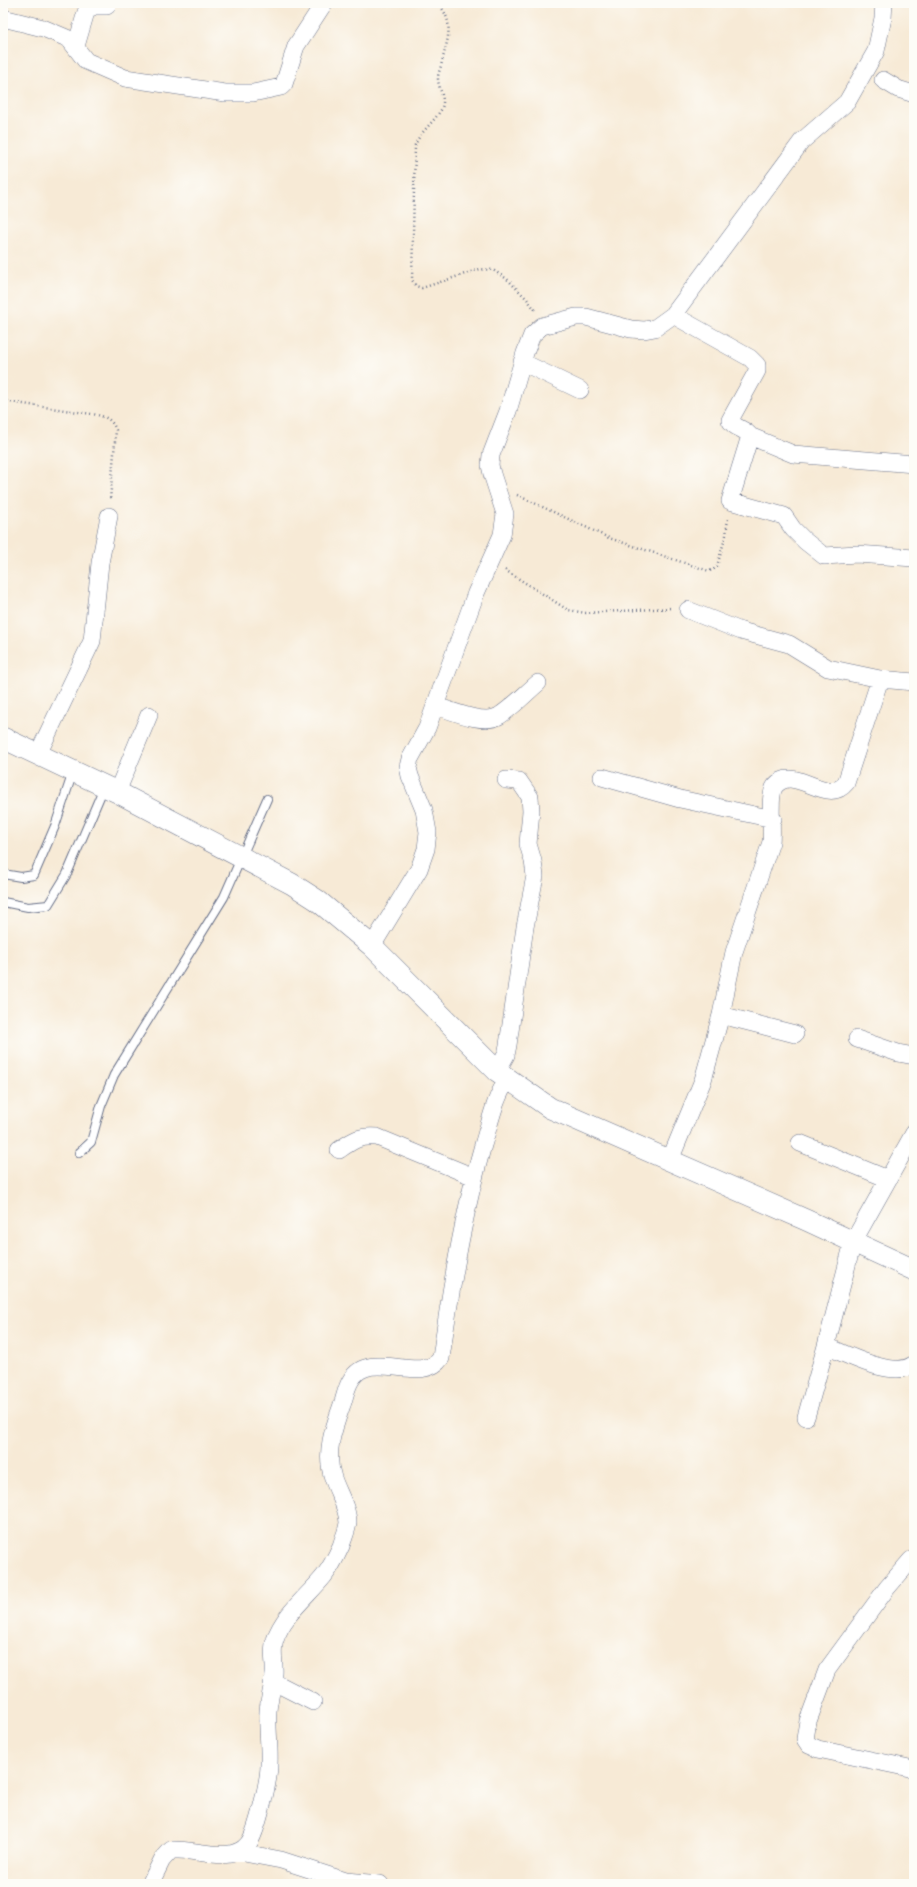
<svg xmlns="http://www.w3.org/2000/svg" width="917" height="1887" font-family="Cardo,serif">
<style>
.lines{fill:none;stroke-linecap:round;stroke-linejoin:round}
.service-casing{stroke:#687088;stroke-width:10}
.minor-casing{stroke:#687088;stroke-width:18}
.tertiary-casing{stroke:#687088;stroke-width:22}
.path{stroke:#687088;stroke-width:2.5;stroke-dasharray:1 3;stroke-linecap:butt}
.service{stroke:#fff;stroke-width:8}
.minor{stroke:#fff;stroke-width:17}
.tertiary{stroke:#fff;stroke-width:21}
</style>
<rect width="100%" height="100%" fill="#fdfcf7"/>
<filter id="ink" filterUnits="userSpaceOnUse"><feTurbulence type="fractalNoise" baseFrequency=".025" numOctaves="2"/><feDisplacementMap in="SourceGraphic" scale="8" xChannelSelector="R" yChannelSelector="G"/><feConvolveMatrix kernelMatrix="1 2 1 2 8 2 1 2 1" color-interpolation-filters="sRGB"/></filter>
<filter id="wash" filterUnits="userSpaceOnUse"><feTurbulence type="fractalNoise" baseFrequency=".012" numOctaves="4" result="noise"/><feDisplacementMap in="SourceGraphic" scale="16" xChannelSelector="R" yChannelSelector="G"/><feGaussianBlur stdDeviation="0.9" result="paint"/><feColorMatrix in="noise" values="0 0 0 0 0 0 0 0 0 0 0 0 0 0 0 0 0 1.4 0 .05"/><feComposite in="paint" operator="in"/></filter>
<g filter="url(#wash)">
<rect width="100%" height="100%" fill="#f7ead6"/>
</g>
<g filter="url(#ink)">
<g class="lines">
<g class="service-casing">
<path id="service" d="M3 874 21 877 34 875 55 826 73 772
M3 902 28 907 48 905 67 874 104 787
M79 1153 91 1142 101 1106 114 1075 224 897 267 799"/>
</g>
<g class="minor-casing">
<path id="minor" d="M3 18 43 28 69 39 86 61 125 78 225 93H253L281 87 284 84 296 46 324 3
M76 46 86 12 93 6H107
M883 80 898 89 914 94
M673 315 750 358 757 365V371L730 420C734 429 745 428 750 436L793 454 914 464
M522 362 580 390
M750 436 730 501 784 516 793 529 805 541 824 556 857 554 914 558
M688 610 741 631 789 644 828 668 880 679 914 682
M436 706C452 711 484 725 499 716 513 707 525 694 538 683
M38 754 92 641 100 563 109 516
M602 777 680 799 773 819
M117 792 149 715
M372 946 419 869 426 849 428 832 424 810 410 776 408 767 410 759 427 728 476 593 502 535 505 514 492 474 490 465 491 455 508 411 525 353 532 335 542 326 576 317H586L631 329 644 330 655 328 673 315 802 141 847 102 876 51 883 18 884 3
M721 1015 795 1034
M857 1039 898 1053 914 1056
M497 1071 506 1055 508 1045 525 927 535 876 533 861 528 844 531 811 530 797 519 781 506 780
M800 1143 888 1179
M339 1150C352 1141 360 1135 377 1137L474 1177
M670 1160 703 1080 721 1015 734 952 771 842C773 829 768 795 775 786 795 763 827 807 846 783L880 679
M826 1346C846 1354 895 1380 914 1364
M806 1417 826 1346 853 1242 914 1133
M911 1560 887 1588 827 1670 808 1721 805 1739 809 1745 818 1749 914 1769
M272 1681 313 1702
M239 1852 281 1860 346 1881 380 1884
M150 1884 162 1860 171 1850C194 1848 232 1865 248 1844 257 1833 269 1780 269 1765 270 1747 267 1729 268 1711 269 1698 273 1686 274 1674 275 1662 271 1651 275 1640 283 1615 308 1596 324 1576 331 1567 336 1557 341 1546 343 1539 347 1531 348 1523 348 1508 338 1493 333 1478 324 1452 334 1427 343 1402 345 1395 347 1386 351 1380 370 1347 422 1386 441 1358 451 1286 463 1215 483 1145 490 1123 494 1100 507 1080"/>
</g>
<g class="tertiary-casing">
<path id="tertiary" d="M3 738 117 792 292 884 317 900 372 946 497 1071 550 1108 806 1220 914 1270"/>
</g>
<path class="path" d="M437 3C457 22 446 43 441 66 440 69 438 74 438 78 438 90 447 98 441 110 433 123 421 131 415 145L412 280 416 286 422 288 480 269 493 270 507 279 527 299 536 311
M3 401 92 414C104 416 111 418 116 430L110 500
M517 495 609 538 709 571 713 570 717 566 726 535 728 518
M505 570 568 610 586 613 672 608"/>
<use href="#service" class="service"/>
<use href="#minor" class="minor"/>
<use href="#tertiary" class="tertiary"/>
</g>
</g>
<rect width="917" height="1887" fill="none" stroke="#fdfcf7" stroke-width="16"/>
</svg>
